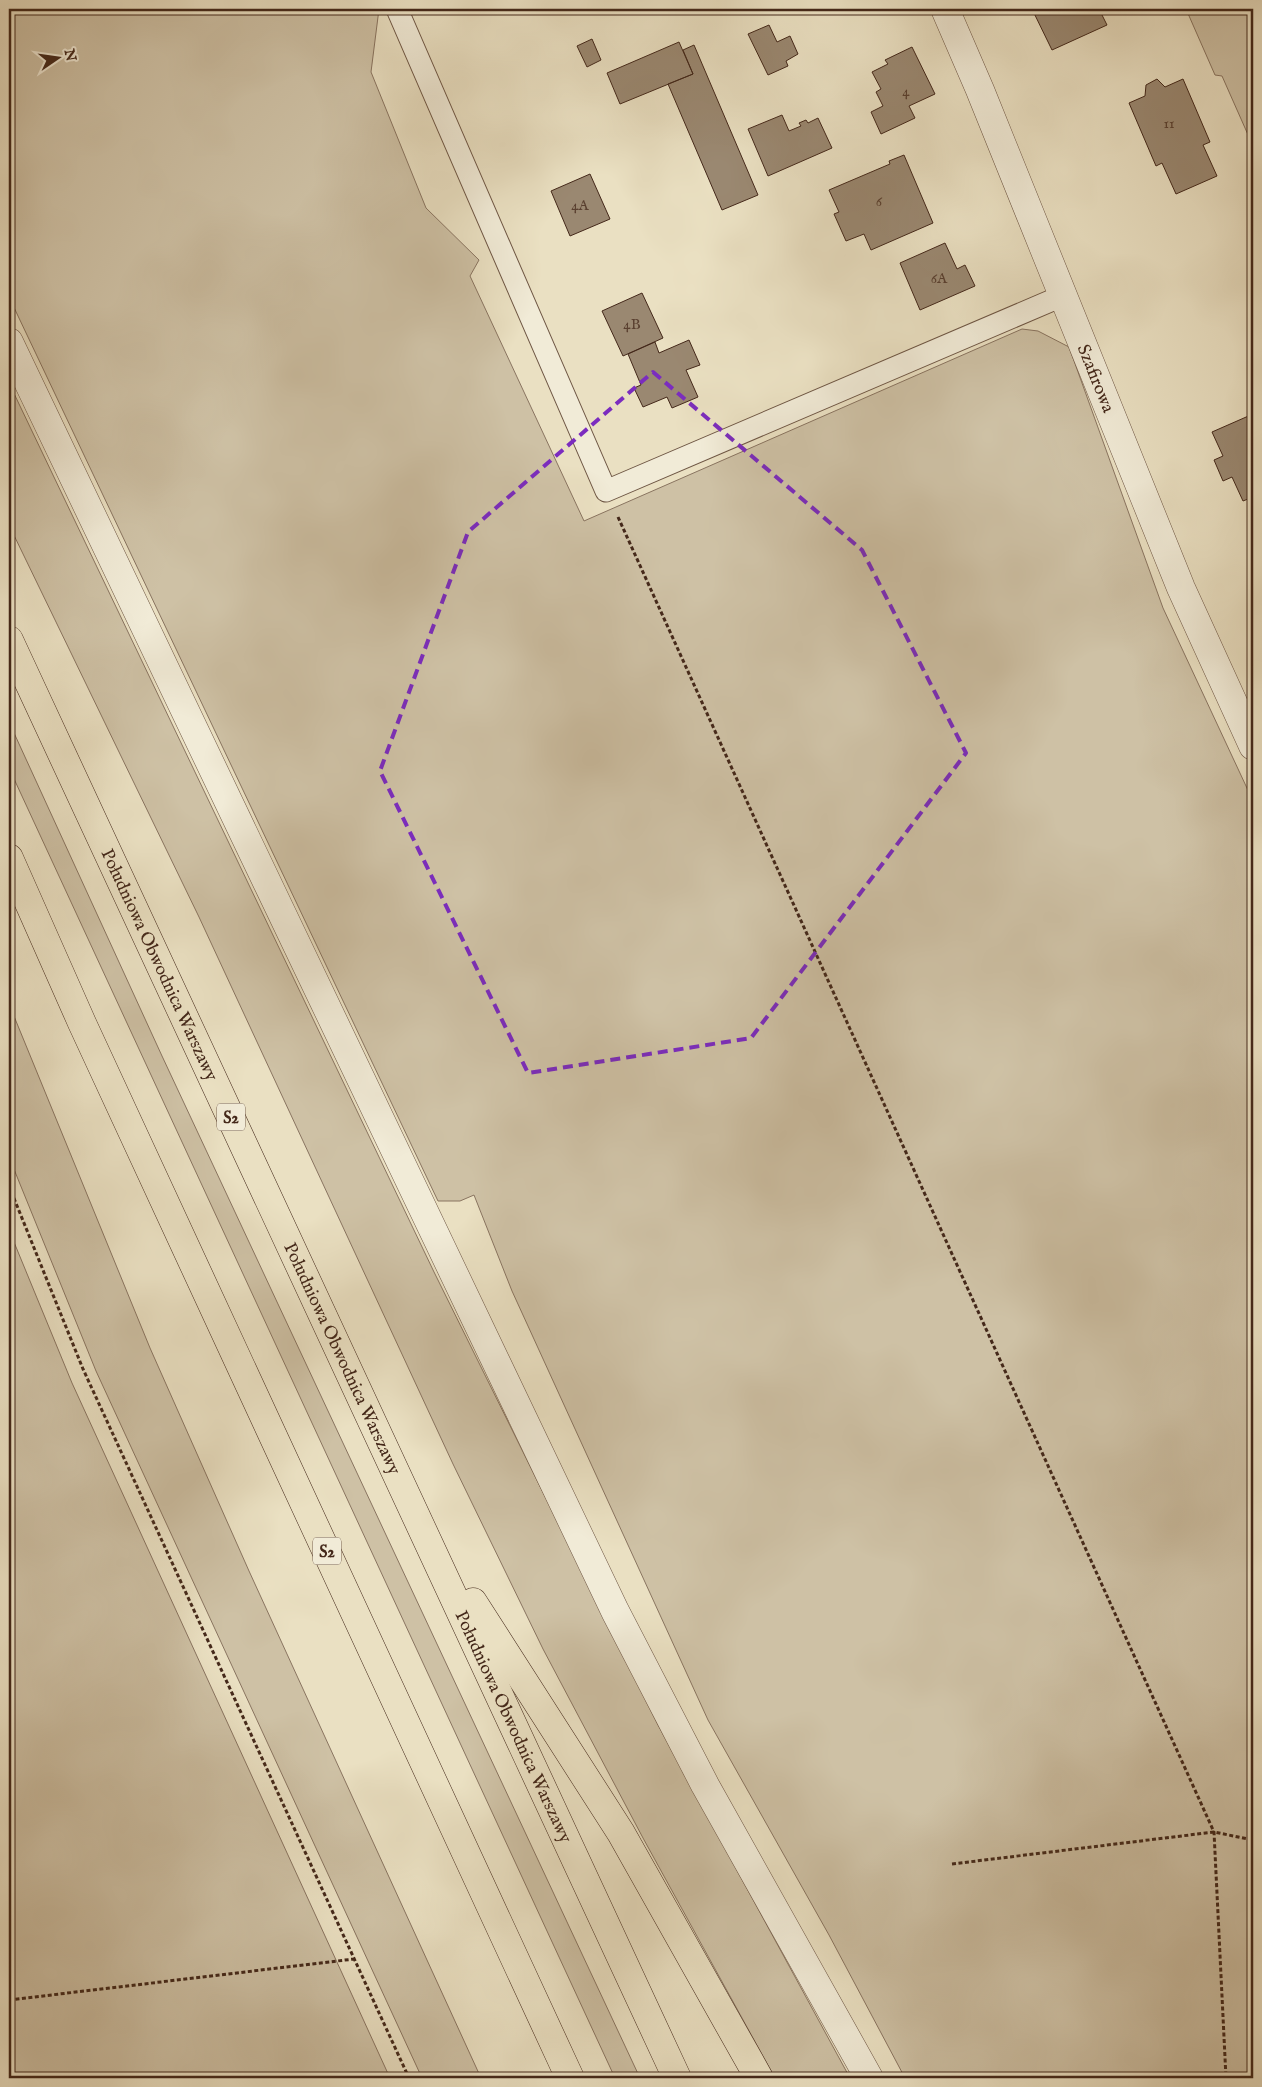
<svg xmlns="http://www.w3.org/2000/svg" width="1262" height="2087" font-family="'IM FELL English',serif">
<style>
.green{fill:#cec1a5;stroke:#897460}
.building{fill:#9a8871;stroke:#44281a}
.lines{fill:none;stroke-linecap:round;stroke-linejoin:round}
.lane-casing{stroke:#6e5644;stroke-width:23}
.street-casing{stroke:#6e5644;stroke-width:29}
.highway-casing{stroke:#44281a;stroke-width:29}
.path{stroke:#44281a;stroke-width:3;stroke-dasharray:4 2.5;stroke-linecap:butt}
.lane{stroke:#f1ebd7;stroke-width:21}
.street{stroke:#f1ebd7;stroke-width:28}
.highway{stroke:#eae0c2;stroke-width:28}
.marked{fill:none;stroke:#7b2cbf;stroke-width:4;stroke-dasharray:10 6;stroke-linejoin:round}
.labels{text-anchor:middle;stroke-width:4.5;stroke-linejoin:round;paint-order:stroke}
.number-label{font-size:15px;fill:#5a4030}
.shield{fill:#f1ebd7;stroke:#786253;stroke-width:1}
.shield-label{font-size:16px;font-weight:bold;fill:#44281a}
.street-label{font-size:18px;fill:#44281a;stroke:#f1ebd7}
</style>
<rect width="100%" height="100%" fill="#eae0c2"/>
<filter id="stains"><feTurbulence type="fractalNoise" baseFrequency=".004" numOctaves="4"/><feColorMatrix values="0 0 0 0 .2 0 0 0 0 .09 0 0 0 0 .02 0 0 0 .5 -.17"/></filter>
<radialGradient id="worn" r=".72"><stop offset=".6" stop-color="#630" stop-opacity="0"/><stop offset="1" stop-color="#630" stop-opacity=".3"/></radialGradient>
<path class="green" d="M9 9H379L371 72 426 208 479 260 470 276 584 521 1022 329 1038 331 1069 347 1163 608 1253 801V2078H905L829 1935 708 1720 512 1291 474 1195 460 1201H438L9 297Z
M1186 9H1253V146L1222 76 1215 75Z
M9 383 434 1272 658 1725 850 2078H775L643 1838 543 1649 453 1464 199 917 9 525Z
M9 722 162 1056 640 2078H615L9 768Z
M9 1004 150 1348 249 1571 481 2078H422L96 1371 9 1157Z
M9 1230 72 1383 390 2078H9Z"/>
<path class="building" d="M1032 9H1099L1107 25 1052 50Z
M769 25 777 42 790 36 798 54 786 61 788 66 768 75 748 34Z
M592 39 601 60 587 67 577 46Z
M679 42 693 74 620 104 607 73Z
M694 45 758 195 722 210 668 84 693 74 683 50Z
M912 47 935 94 909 106 915 118 881 134 871 112 883 106 876 92 881 89 872 72 888 64 885 60Z
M1157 79 1165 87 1183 79 1210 142 1203 145 1217 176 1176 194 1162 163 1156 166 1129 103 1145 96 1146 85Z
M782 115 789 131 801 126 799 123 806 120 808 123 818 118 832 148 768 176 748 129Z
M904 155 933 223 871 250 864 234 846 241 834 214 839 212 829 190 890 164 889 161Z
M590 174 610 219 570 236 551 191Z
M945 243 957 269 965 265 975 286 920 310 900 263Z
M642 293 663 338 623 356 602 311Z
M689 340 700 365 686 370 698 397 672 408 667 397 643 407 634 388 641 385 628 354 655 342 659 353Z
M1253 414V497L1243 501 1232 477 1223 481 1214 460 1223 456 1212 432Z"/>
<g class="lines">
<g class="lane-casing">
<path id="lane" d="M397 9 606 491 1062 296"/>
</g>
<g class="street-casing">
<g id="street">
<path id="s1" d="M945 9 980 90 1181 588 1253 746"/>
<path d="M9 342 615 1611 705 1785 869 2078"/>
</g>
</g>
<g class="highway-casing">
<g id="highway">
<path id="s2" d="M9 640 677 2078"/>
<path d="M9 858 82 1023 570 2078"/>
<path d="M473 1602 621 1833 759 2078"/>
</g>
</g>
<path class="path" d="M618 517 1214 1832 1226 2078
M9 1186 83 1369 409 2078
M952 1864 1214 1832 1253 1840
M9 2000 354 1959"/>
<use href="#lane" class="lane"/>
<use href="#street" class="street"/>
<use href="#highway" class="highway"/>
</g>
<path class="marked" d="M653 372 862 550 966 753 751 1038 528 1073 380 771 468 532Z"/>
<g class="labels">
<g class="number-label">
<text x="906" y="96">4</text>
<text x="1169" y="128">11</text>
<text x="879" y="206">6</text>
<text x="580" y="210">4A</text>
<text x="939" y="283">6A</text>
<text x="632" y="329">4B</text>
</g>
<g class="shield">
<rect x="217" y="1103.5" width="28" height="27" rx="4"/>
<rect x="313" y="1537.5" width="28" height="27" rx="4"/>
</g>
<g class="shield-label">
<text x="231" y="1123">S2</text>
<text x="327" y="1557">S2</text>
</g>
<g class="street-label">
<text dy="6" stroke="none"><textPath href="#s1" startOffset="399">Szafirowa</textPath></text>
<text dy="6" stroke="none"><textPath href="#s2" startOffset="358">Południowa Obwodnica Warszawy</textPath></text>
<text dy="6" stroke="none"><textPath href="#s2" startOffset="792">Południowa Obwodnica Warszawy</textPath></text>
<text dy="6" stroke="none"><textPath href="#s2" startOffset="1198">Południowa Obwodnica Warszawy</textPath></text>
</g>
</g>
<rect width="1262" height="2087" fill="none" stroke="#eae0c2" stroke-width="30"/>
<rect x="10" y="10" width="1242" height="2067" fill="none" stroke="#44281a" stroke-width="2.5"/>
<rect x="15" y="15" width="1232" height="2057" fill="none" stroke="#44281a"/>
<g transform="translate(58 58) rotate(77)" stroke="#f1ebd7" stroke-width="4" paint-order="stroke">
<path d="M0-4L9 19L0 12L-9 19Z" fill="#44281a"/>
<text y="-8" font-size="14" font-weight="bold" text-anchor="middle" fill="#44281a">N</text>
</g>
<rect width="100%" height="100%" filter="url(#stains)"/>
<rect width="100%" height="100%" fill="url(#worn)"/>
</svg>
